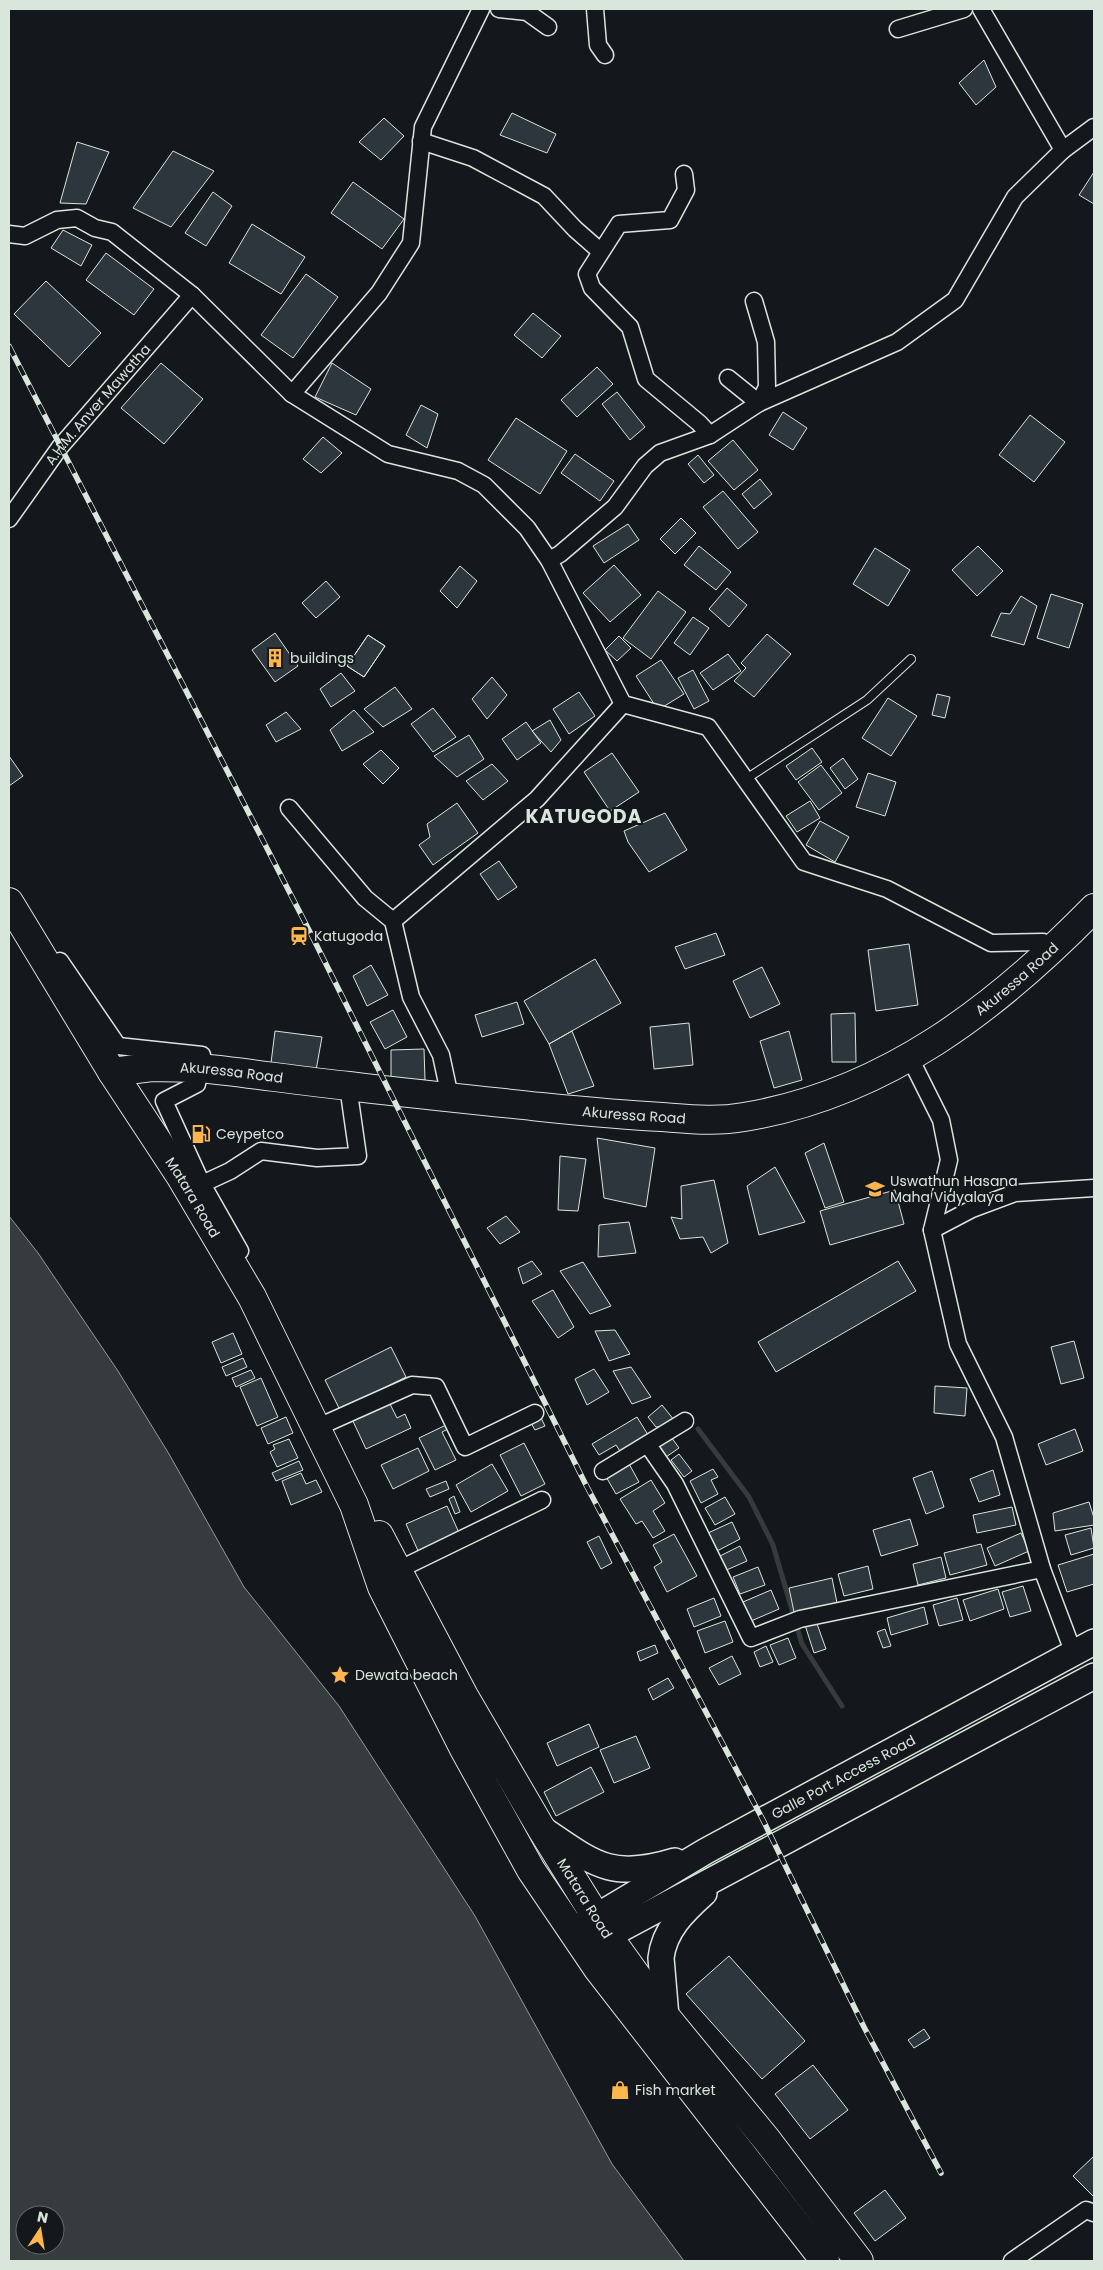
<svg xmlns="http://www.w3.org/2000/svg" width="1103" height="2270" font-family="Poppins,sans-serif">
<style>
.water{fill:#363b3e;stroke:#939e99;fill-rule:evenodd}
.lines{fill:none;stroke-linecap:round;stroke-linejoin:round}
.stream{stroke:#363b3e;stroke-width:5}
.building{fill:#2c363c;stroke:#d8e6dc}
.lane-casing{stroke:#d8e6dc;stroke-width:10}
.street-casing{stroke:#d8e6dc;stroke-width:19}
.primary-casing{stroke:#d8e6dc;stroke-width:28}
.highway-casing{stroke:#d8e6dc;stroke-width:30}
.lane{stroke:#14181c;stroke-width:8}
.street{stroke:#14181c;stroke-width:16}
.primary{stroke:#14181c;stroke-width:25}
.highway{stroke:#14181c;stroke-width:28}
.rail-casing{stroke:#d8e6dc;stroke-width:5.5}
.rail{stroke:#14181c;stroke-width:4;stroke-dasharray:11;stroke-linecap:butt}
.labels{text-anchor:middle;stroke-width:4;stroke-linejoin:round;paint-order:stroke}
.street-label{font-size:14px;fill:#d8e6dc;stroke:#14181c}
.poi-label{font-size:14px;fill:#d8e6dc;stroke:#14181c;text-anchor:start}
.district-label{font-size:19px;font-weight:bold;letter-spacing:1px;fill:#d8e6dc;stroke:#14181c}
</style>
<rect width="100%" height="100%" fill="#14181c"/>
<path class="water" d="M9 1216 38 1253 118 1371 169 1454 244 1587 339 1706 475 1916 612 2164 684 2261H9ZM25 2215H55V2245H25Z"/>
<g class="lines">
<path class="stream" d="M698 1429 749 1497 773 1545 802 1644 842 1706"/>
</g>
<path class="building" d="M984 60 996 87 976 105 959 83Z
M512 113 556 134 547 153 500 135Z
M384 118 404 136 381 160 359 142Z
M77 142 109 152 86 204 60 203Z
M173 151 214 171 171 227 133 208Z
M1094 172V204L1079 195Z
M353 182 404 219 382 249 331 213Z
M213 192 232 206 206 246 185 233Z
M252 224 305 257 281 294 229 263Z
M63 230 92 245 81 266 51 248Z
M106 253 154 289 134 315 86 280Z
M306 274 338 297 293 358 261 335Z
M46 281 101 333 69 367 14 314Z
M533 313 561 336 542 358 514 335Z
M161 363 203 399 164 444 121 408Z
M332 363 371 389 356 415 315 397Z
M597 367 613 384 577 417 561 400Z
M617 392 645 427 630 440 602 404Z
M421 405 438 414 427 448 406 435Z
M783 412 807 428 793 450 769 435Z
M1030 415 1065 442 1034 482 999 455Z
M516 418 567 451 540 494 488 460Z
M323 437 342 453 321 473 303 459Z
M733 440 758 470 734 490 708 461Z
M575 454 614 481 600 501 561 473Z
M698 455 714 475 704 483 688 464Z
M760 479 772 494 754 509 742 494Z
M723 491 758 532 738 549 703 507Z
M681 518 696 533 675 554 660 539Z
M628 524 639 540 604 563 593 546Z
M699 546 731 572 716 590 684 565Z
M978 546 1003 571 977 596 952 570Z
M875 548 910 570 888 606 853 584Z
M614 565 641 595 610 622 583 593Z
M460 566 477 581 457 608 440 591Z
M326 581 340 597 316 618 302 603Z
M727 588 747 605 729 627 709 609Z
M658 591 686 612 651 659 623 638Z
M1051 594 1083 604 1069 648 1037 638Z
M1021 596 1037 606 1024 645 991 636 1001 613 1010 614Z
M693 617 709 628 690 655 674 643Z
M275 633 298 666 275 682 252 650Z
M767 634 791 654 754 697 734 681 746 668 741 663Z
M368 635 385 646 364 677 347 666Z
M368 635 385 646 364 677 347 666Z
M619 636 631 648 617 661 605 650Z
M728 654 741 671 713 690 700 673Z
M661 660 684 694 658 710 636 676Z
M693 670 709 701 694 709 678 678Z
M341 673 355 691 331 707 320 689Z
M492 677 507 695 487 719 472 699Z
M395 687 412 709 383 727 364 709Z
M579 692 595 716 569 734 553 709Z
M937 694 950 697 945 718 932 715Z
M888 698 917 716 891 756 862 738Z
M433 708 456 737 433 752 411 724Z
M354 710 374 732 342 751 330 730Z
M286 712 301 729 276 742 266 725Z
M550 720 561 740 551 752 532 731Z
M526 722 541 743 517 760 502 739Z
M469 735 484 759 457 777 434 756Z
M812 748 822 762 796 780 786 766Z
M381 750 399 768 383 784 363 764Z
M612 753 639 792 610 811 584 772Z
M9 756 23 776 9 786Z
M843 758 858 779 845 789 830 768Z
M492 764 508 781 483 800 466 781Z
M821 765 842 793 819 810 798 782Z
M868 773 896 782 885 816 856 807Z
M810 801 820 818 797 832 786 816Z
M457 803 478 833 433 865 419 845 430 837 427 824Z
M665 813 687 850 649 872 628 842 624 831Z
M820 821 849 837 835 862 806 845Z
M499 861 517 887 498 900 480 874Z
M716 933 725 955 685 969 675 947Z
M909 944 918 1005 876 1011 868 950Z
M595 959 621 1003 549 1044 524 1001Z
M371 965 388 995 367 1006 353 976Z
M762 967 780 1004 750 1018 733 981Z
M517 1002 524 1024 482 1037 475 1015Z
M393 1010 407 1037 385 1049 370 1022Z
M855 1013 856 1062H832L831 1014Z
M689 1023 693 1065 654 1069 650 1027Z
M275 1031 322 1037 315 1076 271 1063Z
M572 1031 594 1086 568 1094 549 1044Z
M789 1031 802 1080 774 1088 760 1041Z
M424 1049 425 1080 391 1081V1050Z
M597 1138 655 1148 646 1207 604 1198Z
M824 1143 844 1202 825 1208 805 1153Z
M560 1156 586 1159 578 1211 558 1210Z
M775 1167 805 1222 759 1235 747 1186Z
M714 1180 728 1243 711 1253 703 1237 680 1239 671 1217 682 1219 681 1186Z
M895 1190 904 1224 830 1245 820 1211Z
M506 1216 520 1232 500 1244 487 1228Z
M629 1222 636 1253 598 1257 599 1225Z
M532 1261 542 1274 523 1284 518 1268Z
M898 1261 916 1291 776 1372 758 1342Z
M583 1262 611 1306 590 1314 560 1271Z
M553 1290 574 1327 558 1338 532 1301Z
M615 1330 630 1354 609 1361 595 1331Z
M233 1333 242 1354 221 1363 212 1342Z
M1074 1341 1084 1378 1061 1384 1051 1347Z
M391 1347 406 1377 340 1410 325 1380Z
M243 1358 247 1367 226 1376 222 1367Z
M631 1367 651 1397 632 1404 613 1371Z
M594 1369 609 1392 587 1405 575 1379Z
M251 1370 255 1378 236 1387 232 1378Z
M261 1378 278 1417 257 1426 240 1387Z
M935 1386 967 1388 965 1416 934 1413Z
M388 1400 397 1418 405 1414 411 1428 366 1449 351 1417Z
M662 1405 678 1425 656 1427 648 1417Z
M286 1417 293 1433 268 1444 261 1428Z
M637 1417 650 1438 622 1454 616 1445 599 1455 592 1444Z
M541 1418 545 1426 535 1430 531 1423Z
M446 1425 448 1429 442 1432 456 1460 435 1470 419 1438Z
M1075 1429 1083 1451 1046 1465 1038 1444Z
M669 1434 679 1448 666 1457 656 1443Z
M289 1439 298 1458 277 1467 270 1452 275 1449 273 1445Z
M524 1443 545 1484 521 1496 500 1455Z
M418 1448 429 1471 393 1489 381 1465Z
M679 1454 692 1471 684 1477 671 1460Z
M299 1461 303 1470 276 1481 272 1473Z
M628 1462 639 1482 616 1494 605 1475Z
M492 1464 508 1491 471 1512 456 1485Z
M713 1469 718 1477 711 1480 718 1494 701 1503 690 1481Z
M993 1470 1000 1495 979 1502 970 1479Z
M932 1471 944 1507 926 1514 913 1478Z
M301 1473 306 1484 316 1480 322 1492 291 1505 282 1481Z
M651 1480 665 1503 653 1511 665 1531 653 1538 642 1521 636 1524 620 1499Z
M446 1481 449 1489 430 1497 426 1489Z
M454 1496 460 1512 455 1514 449 1499Z
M725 1497 735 1514 715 1525 705 1508Z
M1089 1502 1094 1518V1525L1055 1531 1053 1513Z
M447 1506 460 1535 419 1553 406 1524Z
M1012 1507 1016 1525 977 1533 973 1515Z
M910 1519 918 1545 881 1556 873 1530Z
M732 1522 740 1539 717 1551 708 1533Z
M1091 1528 1094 1548 1071 1555 1065 1535Z
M1021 1533 1029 1551 995 1566 987 1548Z
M674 1534 697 1576 667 1592 654 1567 662 1562 653 1545Z
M599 1536 612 1563 601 1569 587 1542Z
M981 1544 987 1565 950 1575 944 1553Z
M740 1546 747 1561 722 1572 716 1558Z
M1094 1554V1584L1067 1592 1058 1565Z
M941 1557 946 1578 918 1585 913 1564Z
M868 1566 873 1589 844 1596 838 1574Z
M758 1567 765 1585 740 1594 733 1577Z
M832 1578 837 1603 794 1612 789 1588Z
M1023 1586 1031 1611 1010 1617 1002 1592Z
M998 1589 1004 1609 970 1621 963 1600Z
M771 1590 779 1609 751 1621 743 1602Z
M714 1598 721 1616 694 1627 687 1609Z
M957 1598 963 1620 939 1626 933 1605Z
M924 1607 928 1624 891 1635 887 1618Z
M725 1621 733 1642 705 1653 697 1631Z
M816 1621 826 1649 814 1653 805 1625Z
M885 1629 891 1646 883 1648 877 1632Z
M788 1638 796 1658 779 1665 770 1645Z
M655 1645 658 1653 640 1661 637 1652Z
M766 1646 773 1662 760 1667 754 1652Z
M732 1656 741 1674 719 1685 709 1668Z
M668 1678 674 1688 653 1700 648 1689Z
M589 1724 599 1747 557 1766 547 1743Z
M636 1736 650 1768 614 1783 600 1750Z
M591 1767 604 1792 556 1816 544 1792Z
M729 1956 805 2041 762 2079 686 1994Z
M924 2029 930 2038 914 2048 908 2040Z
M813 2065 848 2110 810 2139 775 2094Z
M1094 2156V2197L1073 2176Z
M885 2190 906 2218 875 2241 854 2213Z"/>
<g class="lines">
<g class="lane-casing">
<path id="lane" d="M746 779 867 700 911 659"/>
</g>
<g class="street-casing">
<g id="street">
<path d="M499 9 527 12 548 27"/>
<path d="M595 9 598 45 605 55"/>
<path d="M981 9 1063 150 1094 127"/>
<path d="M898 29 964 9"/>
<path d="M421 141 473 158 544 196 575 229 600 251"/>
<path d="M684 174 686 190 670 220 619 224 587 274 592 288 630 327 646 379 699 423 710 435"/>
<path d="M9 234 25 236 57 220 77 218 95 228 112 232 192 295 292 394 379 293 411 243 423 127 481 9"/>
<path d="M728 378 759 403 767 387 766 342 754 301"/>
<path d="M292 394 388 454 458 471 484 485 527 528 549 560 623 704 708 727 804 862 887 889 991 943 1043 942 1054 949"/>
<path id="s1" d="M9 519 60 447 192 295"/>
<path d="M549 560 560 554 615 507 645 466 660 453 710 435 759 403 897 342 955 300 1015 197 1063 150"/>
<path d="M289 808 365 898 393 921 411 997 441 1055 450 1097"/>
<path d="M393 921 537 799 623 704"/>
<path d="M60 961 118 1046 202 1055 197 1084 164 1101 202 1184 240 1251"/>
<path d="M910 1058 941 1120 949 1160 932 1230 958 1344 1004 1437 1042 1569 1074 1654"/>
<path d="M202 1184 230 1171 261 1151 317 1158 358 1156 348 1086"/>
<path d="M932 1230 972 1209 1015 1193 1094 1188"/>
<path d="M313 1420 316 1428 412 1385 436 1387 465 1447 535 1413"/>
<path d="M648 1445 675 1484 751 1638 800 1619 1042 1569"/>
<path d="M603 1471 685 1421"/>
<path d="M398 1570 542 1500"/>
<path d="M1012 2261 1086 2210 1094 2213"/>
</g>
</g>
<g class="primary-casing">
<g id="primary">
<path d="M541 1828C593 1863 610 1881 675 1861"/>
<path id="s2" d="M579 1927 706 1851 1094 1642"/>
<path d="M589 1946 1094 1676"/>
<path d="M666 2017 661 1958C664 1930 684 1911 704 1893"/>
</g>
</g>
<g class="highway-casing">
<g id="highway">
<path id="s3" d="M9 902 112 1072 181 1177 252 1297 354 1505 382 1587 464 1749 531 1870 598 1969 825 2261"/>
<path id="s4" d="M112 1072 152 1067 200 1068C250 1073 299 1081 349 1086 413 1094 477 1100 541 1107 581 1111 621 1115 662 1117 689 1119 716 1122 744 1117 885 1094 996 1008 1094 908"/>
<path id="s5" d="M379 1535 464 1696 541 1828 608 1936 666 2017 767 2140 859 2261"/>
</g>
</g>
<use href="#lane" class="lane"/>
<use href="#street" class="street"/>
<use href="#primary" class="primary"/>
<use href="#highway" class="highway"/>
<g class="rail-casing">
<path id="rail" d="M9 346 312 936 585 1483 763 1820 864 2027 941 2173"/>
</g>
<use href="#rail" class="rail"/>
</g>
<defs>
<g id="building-bare" transform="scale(1.5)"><path d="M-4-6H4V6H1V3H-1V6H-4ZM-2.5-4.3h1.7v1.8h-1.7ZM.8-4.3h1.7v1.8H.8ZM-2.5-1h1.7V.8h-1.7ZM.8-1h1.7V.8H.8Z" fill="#ffb74d" stroke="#14181c" stroke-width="2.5" paint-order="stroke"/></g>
<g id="station-bare" transform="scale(1.5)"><path d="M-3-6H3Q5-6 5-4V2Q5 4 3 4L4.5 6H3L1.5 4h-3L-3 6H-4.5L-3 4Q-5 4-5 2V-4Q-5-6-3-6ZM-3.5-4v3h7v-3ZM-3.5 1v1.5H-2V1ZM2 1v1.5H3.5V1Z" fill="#ffb74d" stroke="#14181c" stroke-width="2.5" paint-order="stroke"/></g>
<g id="fuel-bare" transform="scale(1.5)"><path d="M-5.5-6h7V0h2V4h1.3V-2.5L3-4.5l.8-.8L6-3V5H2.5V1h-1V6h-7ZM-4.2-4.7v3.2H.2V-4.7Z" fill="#ffb74d" stroke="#14181c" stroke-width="2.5" paint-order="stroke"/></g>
<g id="university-bare" transform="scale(1.5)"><path d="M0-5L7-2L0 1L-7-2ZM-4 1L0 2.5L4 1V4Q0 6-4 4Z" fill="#ffb74d" stroke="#14181c" stroke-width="2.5" paint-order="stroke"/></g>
<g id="sight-bare" transform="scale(1.5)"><path d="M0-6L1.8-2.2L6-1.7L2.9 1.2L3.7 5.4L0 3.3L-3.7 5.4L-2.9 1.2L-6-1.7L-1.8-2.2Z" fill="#ffb74d" stroke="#14181c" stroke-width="2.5" paint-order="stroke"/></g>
<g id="shop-bare" transform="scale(1.5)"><path d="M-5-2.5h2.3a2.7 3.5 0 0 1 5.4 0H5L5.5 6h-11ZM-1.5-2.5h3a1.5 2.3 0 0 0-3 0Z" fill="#ffb74d" stroke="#14181c" stroke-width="2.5" paint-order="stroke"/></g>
</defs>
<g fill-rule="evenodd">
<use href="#building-bare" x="275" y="658"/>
<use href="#station-bare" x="299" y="936"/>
<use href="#fuel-bare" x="201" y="1134"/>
<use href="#university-bare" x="875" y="1189"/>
<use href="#sight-bare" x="340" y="1675"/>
<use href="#shop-bare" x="620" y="2090"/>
</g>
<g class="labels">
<g class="street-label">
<text dy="5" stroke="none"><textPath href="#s1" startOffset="145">A.H.M. Anver Mawatha</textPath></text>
<text dy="5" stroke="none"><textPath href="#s4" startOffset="945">Akuressa Road</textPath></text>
<text dy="5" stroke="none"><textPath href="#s4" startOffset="120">Akuressa Road</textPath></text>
<text dy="5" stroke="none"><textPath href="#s4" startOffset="525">Akuressa Road</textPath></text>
<text dy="5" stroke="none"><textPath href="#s3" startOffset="348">Matara Road</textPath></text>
<text dy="5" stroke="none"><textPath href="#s2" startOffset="304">Galle Port Access Road</textPath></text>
<text dy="5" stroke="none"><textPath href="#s5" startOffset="418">Matara Road</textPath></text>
</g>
<g class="poi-label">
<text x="290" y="663">buildings</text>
<text x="314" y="941">Katugoda</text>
<text x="216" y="1139">Ceypetco</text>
<text x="890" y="1186">Uswathun Hasana<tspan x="890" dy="16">Maha Vidyalaya</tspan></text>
<text x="355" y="1680">Dewata beach</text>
<text x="635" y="2095">Fish market</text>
</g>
<g class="district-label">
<text x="584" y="823">KATUGODA</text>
</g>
</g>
<rect width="1103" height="2270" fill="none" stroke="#d8e6dc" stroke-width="20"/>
<g transform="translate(40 2230) rotate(12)"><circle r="24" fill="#14181c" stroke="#626a69"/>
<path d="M0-4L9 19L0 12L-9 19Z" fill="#ffb74d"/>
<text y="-8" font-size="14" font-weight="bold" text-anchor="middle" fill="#d8e6dc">N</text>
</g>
</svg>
